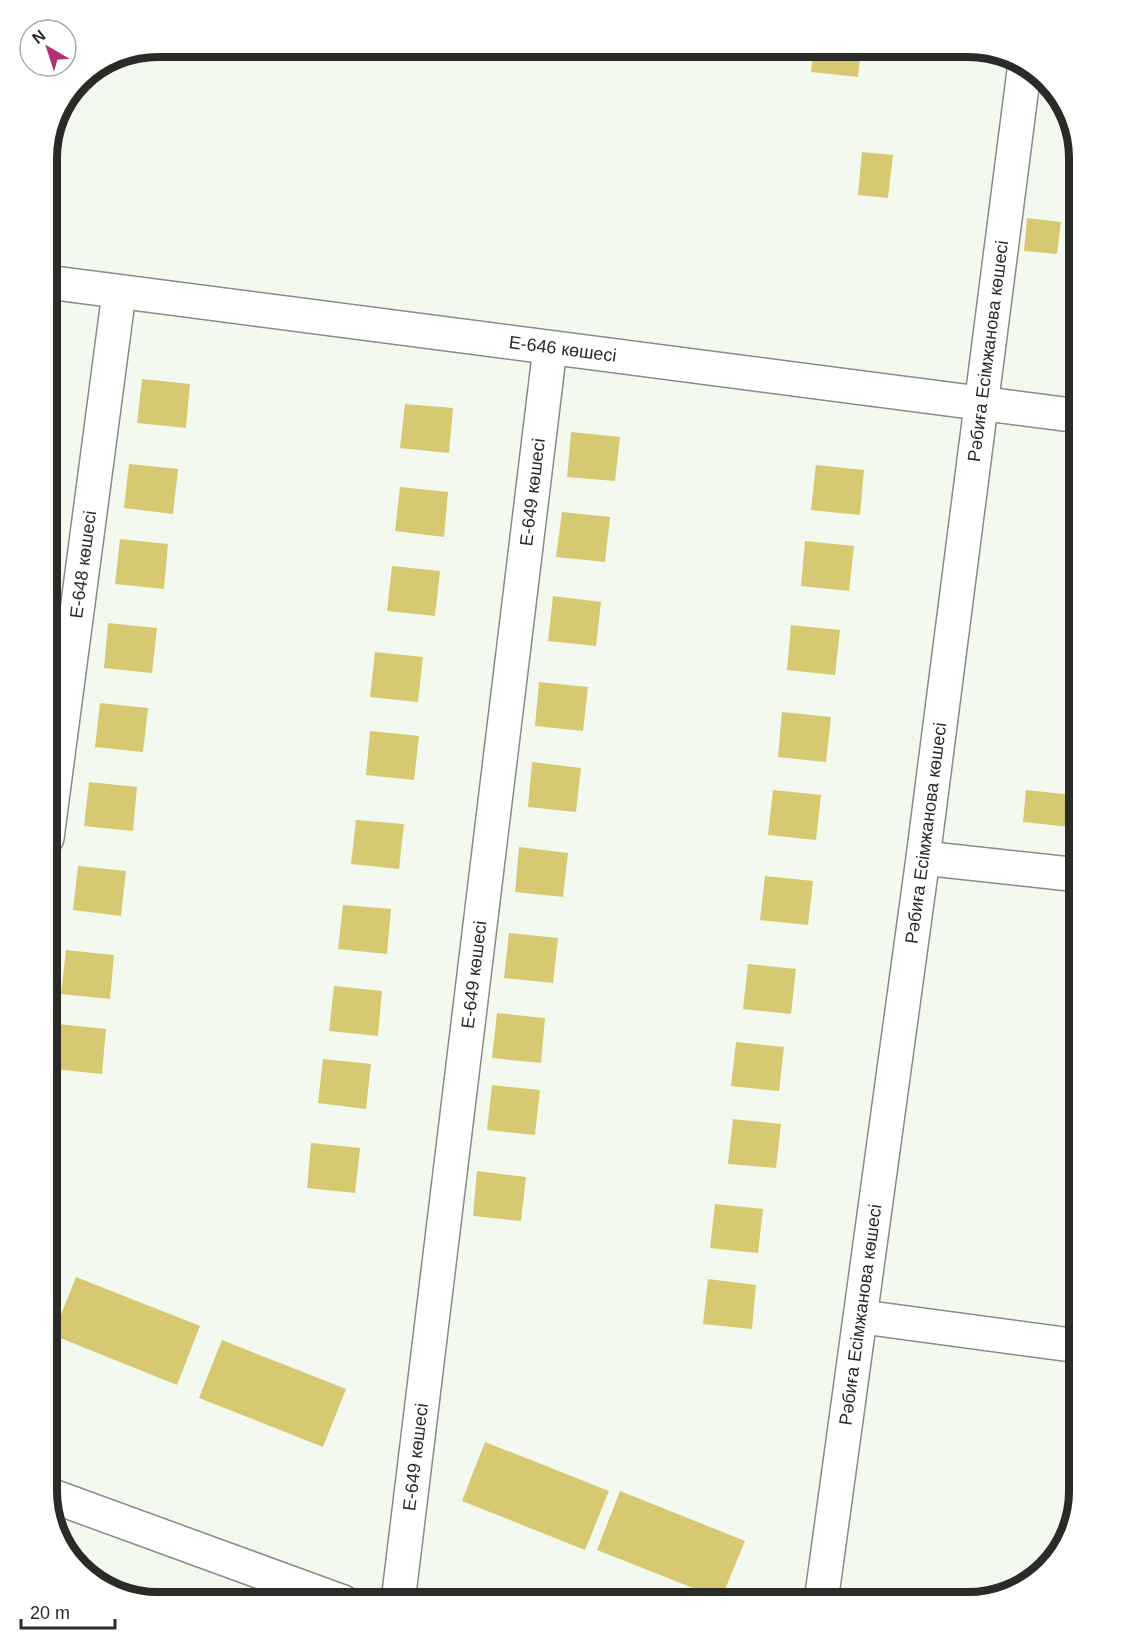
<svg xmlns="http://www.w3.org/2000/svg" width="1126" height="1649" font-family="Arial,sans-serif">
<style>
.building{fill:#d7c972}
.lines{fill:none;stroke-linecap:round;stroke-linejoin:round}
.minor-casing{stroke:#888c83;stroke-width:36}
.minor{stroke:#fff;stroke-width:33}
.labels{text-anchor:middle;stroke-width:6;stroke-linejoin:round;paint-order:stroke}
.street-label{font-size:18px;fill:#2a2b27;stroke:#fff}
.rim{fill:none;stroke:#2a2b27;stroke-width:8}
</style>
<rect width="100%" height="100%" fill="#f4f9ef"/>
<path class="building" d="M814 47H861L858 77 811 72Z
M862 152 893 155 888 198 858 195Z
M1027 218 1061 222 1057 254 1024 251Z
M142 379 190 384 186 428 137 423Z
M405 404 453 408 449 453 400 448Z
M571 432 620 437 615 481 567 477Z
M129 464 178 469 173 514 124 508Z
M816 465 864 470 860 515 811 510Z
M400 487 448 492 444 537 395 531Z
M562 512 610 517 605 562 556 557Z
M120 539 168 544 164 589 115 584Z
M805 541 854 546 849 591 801 586Z
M392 566 440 571 435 616 387 611Z
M553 596 601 602 596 646 548 641Z
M108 623 157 628 152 673 104 668Z
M791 625 840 630 835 675 787 670Z
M375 652 423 657 418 702 370 697Z
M539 682 588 687 583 731 535 726Z
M100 703 148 708 143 752 95 747Z
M782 712 831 717 826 762 778 757Z
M370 731 419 736 414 780 366 775Z
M532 762 581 768 576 812 528 807Z
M89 782 137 787 133 831 84 826Z
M773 790 821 795 816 840 768 835Z
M1026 790 1074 795 1070 827 1023 822Z
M356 820 404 824 399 869 351 864Z
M519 847 568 853 563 897 515 892Z
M78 866 126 871 121 916 73 910Z
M765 876 813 881 808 925 760 920Z
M343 905 391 909 387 954 338 949Z
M509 933 558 938 553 983 504 978Z
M66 950 114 955 110 999 61 994Z
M748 964 796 969 791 1014 743 1009Z
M334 986 382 991 378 1036 329 1031Z
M497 1013 545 1018 541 1063 492 1058Z
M58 1024 106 1029 102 1074 53 1069Z
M736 1042 784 1047 779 1091 731 1086Z
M323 1059 371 1064 366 1109 318 1103Z
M492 1085 540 1090 535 1135 487 1130Z
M733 1119 781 1124 776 1168 728 1164Z
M311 1143 360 1148 355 1193 307 1188Z
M477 1171 526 1177 521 1221 473 1216Z
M715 1204 763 1209 758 1253 710 1248Z
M76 1277 200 1326 177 1385 53 1335Z
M708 1279 756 1285 752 1329 703 1324Z
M222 1340 346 1389 323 1447 199 1398Z
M485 1442 609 1491 585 1550 462 1501Z
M620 1491 745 1541 721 1599 597 1550Z"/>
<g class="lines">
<g class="minor-casing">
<g id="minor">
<path id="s1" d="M47 282 1079 416"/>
<path id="s2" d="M47 838 119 293"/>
<path d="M923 858 1079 875"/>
<path d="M863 1317 1079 1346"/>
<path d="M47 1494 343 1602"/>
<path id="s3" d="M398 1602 550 348"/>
<path id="s4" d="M821 1602 923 858 1025 63"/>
</g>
</g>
<use href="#minor" class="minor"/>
</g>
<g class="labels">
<g class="street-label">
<text dy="6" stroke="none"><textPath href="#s1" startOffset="520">Е-646 көшесі</textPath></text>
<text dy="6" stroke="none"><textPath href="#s4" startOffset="1262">Рәбиға Есімжанова көшесі</textPath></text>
<text dy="6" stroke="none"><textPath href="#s3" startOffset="1118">Е-649 көшесі</textPath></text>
<text dy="6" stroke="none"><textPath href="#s2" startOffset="276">Е-648 көшесі</textPath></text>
<text dy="6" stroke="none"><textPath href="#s4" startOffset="776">Рәбиға Есімжанова көшесі</textPath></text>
<text dy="6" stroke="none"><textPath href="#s3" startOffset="632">Е-649 көшесі</textPath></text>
<text dy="6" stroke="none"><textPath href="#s4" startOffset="290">Рәбиға Есімжанова көшесі</textPath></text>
<text dy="6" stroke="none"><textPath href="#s3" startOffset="146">Е-649 көшесі</textPath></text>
</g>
</g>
<path d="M0 0H1126V1649H0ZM158 57H968A101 101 0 0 1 1069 158V1491A101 101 0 0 1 968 1592H158A101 101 0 0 1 57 1491V158A101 101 0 0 1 158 57Z" fill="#fff" fill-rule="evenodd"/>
<path class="rim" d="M158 57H968A101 101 0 0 1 1069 158V1491A101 101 0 0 1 968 1592H158A101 101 0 0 1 57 1491V158A101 101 0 0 1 158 57Z"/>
<g transform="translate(48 48) rotate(321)"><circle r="28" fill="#ffffff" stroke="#aaaaa9" stroke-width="1.5"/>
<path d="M0-4.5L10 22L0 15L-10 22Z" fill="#b42e72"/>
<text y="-9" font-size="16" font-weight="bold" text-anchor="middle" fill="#2a2b27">N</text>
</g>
<path d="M21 1619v9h94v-9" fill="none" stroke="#2a2b27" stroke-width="3"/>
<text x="30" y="1619" font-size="18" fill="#2a2b27" stroke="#ffffff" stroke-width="4.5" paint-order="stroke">20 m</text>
</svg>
